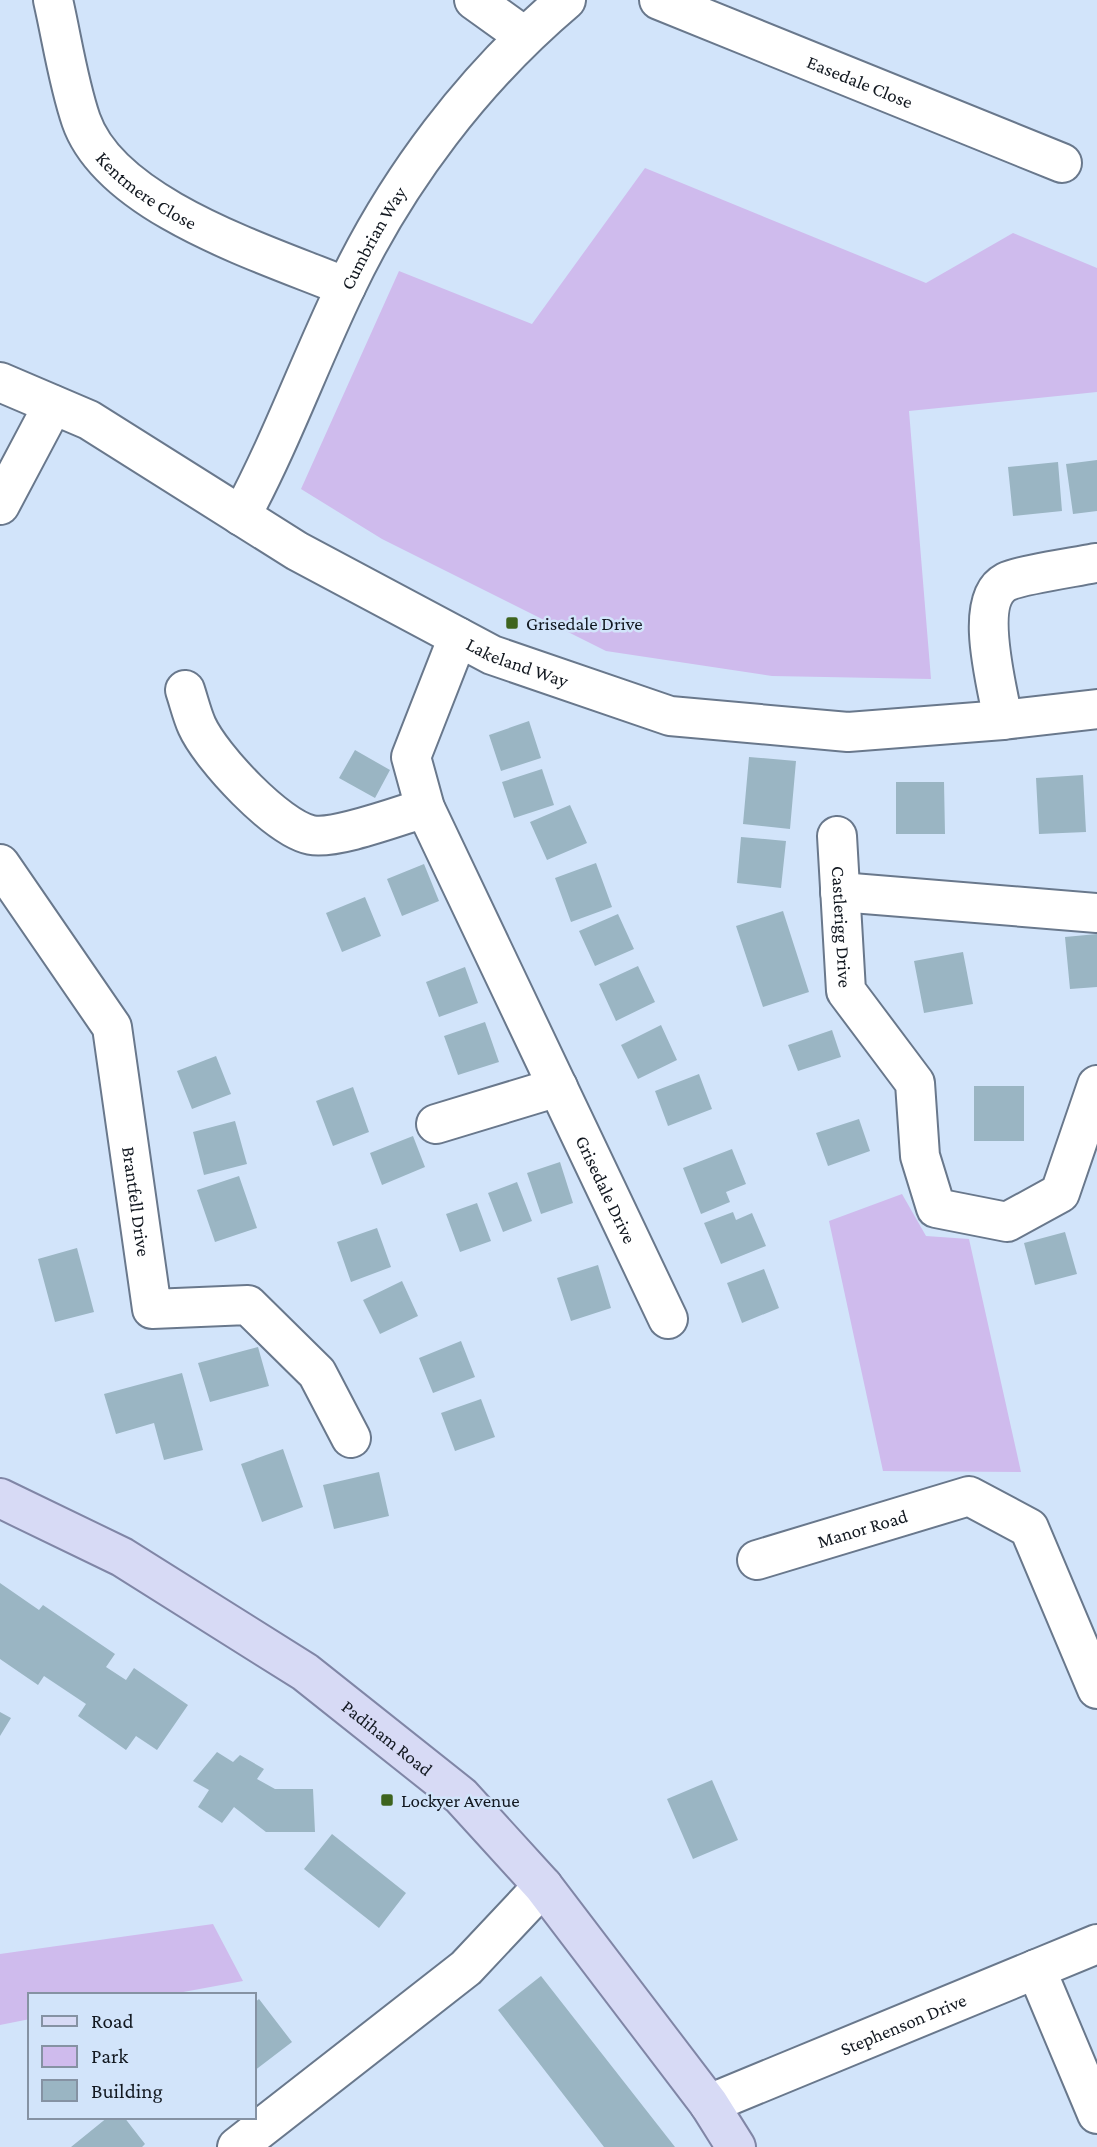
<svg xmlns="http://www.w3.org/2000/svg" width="1097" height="2147" font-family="'Crimson Pro',serif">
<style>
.green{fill:#cfbbed}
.building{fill:#9ab5c3}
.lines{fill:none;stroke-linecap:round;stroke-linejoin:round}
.minor-casing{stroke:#69788c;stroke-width:42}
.major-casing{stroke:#8086a6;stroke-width:42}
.minor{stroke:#fff;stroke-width:38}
.major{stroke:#d7daf5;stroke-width:38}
.poi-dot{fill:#3e641e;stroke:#d2e4fa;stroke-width:2.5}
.labels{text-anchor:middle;stroke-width:5;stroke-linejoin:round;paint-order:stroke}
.street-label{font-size:19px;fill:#121820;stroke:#d2e4fa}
.poi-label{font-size:19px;fill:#121820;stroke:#d2e4fa;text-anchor:start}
</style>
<rect width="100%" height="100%" fill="#d2e4fa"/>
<path class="green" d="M645 168 926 283 1013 233 1097 268V392L909 411 931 679 772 676 606 651 382 539 301 489 399 271 532 324Z
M902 1194 926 1236 969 1239 1021 1472 883 1471 829 1221Z
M213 1924 243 1981 167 1995H30V2019L0 2025V1954Z"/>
<path class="building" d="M1097 460V511L1073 514 1066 464Z
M1058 462 1062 511 1013 516 1008 467Z
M529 721 541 758 501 771 489 735Z
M355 750 390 770 375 798 339 778Z
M749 757 796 761 790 829 743 824Z
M542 769 554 805 514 818 502 782Z
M1083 775 1086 832 1039 834 1036 778Z
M896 782H944L945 834H896Z
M570 805 587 843 547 860 530 822Z
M741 837 786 841 781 888 737 883Z
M596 863 612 907 571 922 555 878Z
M424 864 439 901 402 916 387 879Z
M365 897 381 936 342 952 326 913Z
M783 911 809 992 763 1007 736 926Z
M618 914 634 949 595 966 579 931Z
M1097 934V987L1070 989 1065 937Z
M963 952 973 1004 924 1013 914 961Z
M638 966 655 1002 616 1021 599 984Z
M465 967 478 1003 439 1017 426 982Z
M485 1022 499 1062 458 1075 444 1036Z
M661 1025 677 1060 638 1079 621 1045Z
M832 1030 841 1057 798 1071 788 1045Z
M216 1056 231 1094 192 1109 177 1071Z
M699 1074 712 1109 668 1126 655 1091Z
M974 1086H1024V1141H974Z
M353 1087 369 1132 333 1146 316 1101Z
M859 1119 870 1151 828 1166 816 1133Z
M235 1121 247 1164 204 1175 193 1132Z
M413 1136 425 1167 382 1185 370 1153Z
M732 1149 746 1184 726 1192 730 1202 701 1214 683 1168Z
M560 1162 573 1203 541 1214 527 1173Z
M239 1176 257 1228 215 1242 197 1190Z
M517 1182 532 1221 503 1232 488 1193Z
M477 1203 491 1241 460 1252 446 1214Z
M733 1212 736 1220 752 1213 766 1246 721 1264 704 1223Z
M377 1228 391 1267 351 1282 337 1242Z
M1065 1232 1077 1274 1035 1285 1024 1243Z
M77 1248 94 1312 55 1322 38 1259Z
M598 1265 611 1308 571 1321 557 1278Z
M764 1269 779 1308 742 1323 727 1283Z
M402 1281 418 1316 380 1334 363 1300Z
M461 1341 475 1377 433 1393 419 1358Z
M258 1347 269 1386 210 1402 198 1363Z
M182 1373 203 1450 164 1460 154 1423 116 1434 104 1394Z
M481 1399 495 1437 455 1451 441 1413Z
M283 1449 303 1507 262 1522 241 1464Z
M379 1472 389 1516 334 1529 323 1485Z
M0 1583 39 1610 43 1605 115 1654 106 1667 126 1680 134 1668 188 1705 157 1750 136 1736 126 1750 78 1716 86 1704 44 1676 38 1685 0 1659Z
M0 1712 11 1718 0 1736Z
M217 1752 233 1762 240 1755 264 1769 257 1779 275 1789H313L315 1832H266L234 1807 222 1823 198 1807 209 1790 193 1781Z
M712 1780 738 1840 693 1859 667 1799Z
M332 1834 406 1893 379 1928 304 1869Z
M541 1976 675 2147H604L498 2010Z
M259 1999 292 2042 254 2071V2003Z
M108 2117H124L145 2144 142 2147H71Z"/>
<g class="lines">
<g class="minor-casing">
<g id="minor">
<path id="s1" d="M53 0C62 39 68 82 81 120 111 207 267 254 346 287"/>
<path d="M474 0 524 36"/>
<path id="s2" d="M659 0 1062 163"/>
<path id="s3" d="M0 382 89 420 297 551 492 655 670 716 848 732 1003 720 1097 709"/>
<path d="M0 505 53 405"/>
<path id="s4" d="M241 516C281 442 309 364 345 289 397 179 474 78 566 0"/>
<path id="s5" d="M458 637 411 757 425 808 668 1319"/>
<path d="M185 690C189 702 192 715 197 726 211 757 277 828 311 835 335 840 398 816 425 808"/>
<path d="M1003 720C998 689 972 600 1006 582 1020 575 1076 567 1095 563"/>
<path id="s6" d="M837 836 846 991 915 1083 920 1156 936 1208 1007 1222 1060 1193 1097 1085"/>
<path id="s7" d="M0 864 112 1027 152 1309 248 1305 317 1373 351 1438"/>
<path d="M840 892 1097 913"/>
<path d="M436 1124 558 1087"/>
<path id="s8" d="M757 1560 969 1496 1029 1528 1097 1689"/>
<path d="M1036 1969 1097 2114"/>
<path id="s9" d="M709 2104 1097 1944"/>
<path d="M237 2147 466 1968 543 1886"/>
</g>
</g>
<g class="major-casing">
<g id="major">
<path id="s10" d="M0 1498 122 1557 305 1672 461 1796 543 1886 709 2104 736 2147"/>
</g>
</g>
<use href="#minor" class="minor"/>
<use href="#major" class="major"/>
</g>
<g class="poi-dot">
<rect x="505" y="616" width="14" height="14" rx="3.5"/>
<rect x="380" y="1793" width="14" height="14" rx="3.5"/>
</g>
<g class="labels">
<g class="street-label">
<text dy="7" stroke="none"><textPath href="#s2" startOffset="217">Easedale Close</textPath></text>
<text dy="7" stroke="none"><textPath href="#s1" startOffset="222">Kentmere Close</textPath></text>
<text dy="7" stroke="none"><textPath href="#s4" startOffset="308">Cumbrian Way</textPath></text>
<text dy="7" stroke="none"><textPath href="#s3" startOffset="590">Lakeland Way</textPath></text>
<text dy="7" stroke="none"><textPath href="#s6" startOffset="91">Castlerigg Drive</textPath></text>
<text dy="7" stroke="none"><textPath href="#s5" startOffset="604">Grisedale Drive</textPath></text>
<text dy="7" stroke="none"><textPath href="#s7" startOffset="374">Brantfell Drive</textPath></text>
<text dy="7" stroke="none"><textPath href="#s8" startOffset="110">Manor Road</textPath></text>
<text dy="7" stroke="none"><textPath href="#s10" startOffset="457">Padiham Road</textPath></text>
<text dy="7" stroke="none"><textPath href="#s9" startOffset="210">Stephenson Drive</textPath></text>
</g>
<g class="poi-label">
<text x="526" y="630">Grisedale Drive</text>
<text x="401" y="1807">Lockyer Avenue</text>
</g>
</g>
<rect x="28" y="1993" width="228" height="126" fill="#d2e4fa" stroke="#8592a3" stroke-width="2"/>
<rect x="42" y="2016" width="35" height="10" fill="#d7daf5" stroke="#8592a3" stroke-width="2"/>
<text x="91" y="2028" font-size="21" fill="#121820">Road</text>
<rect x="42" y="2046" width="35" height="21" fill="#cfbbed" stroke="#8592a3" stroke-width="2"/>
<text x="91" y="2063" font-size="21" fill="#121820">Park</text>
<rect x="42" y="2080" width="35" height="21" fill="#9ab5c3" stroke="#8592a3" stroke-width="2"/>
<text x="91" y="2098" font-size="21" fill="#121820">Building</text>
</svg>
